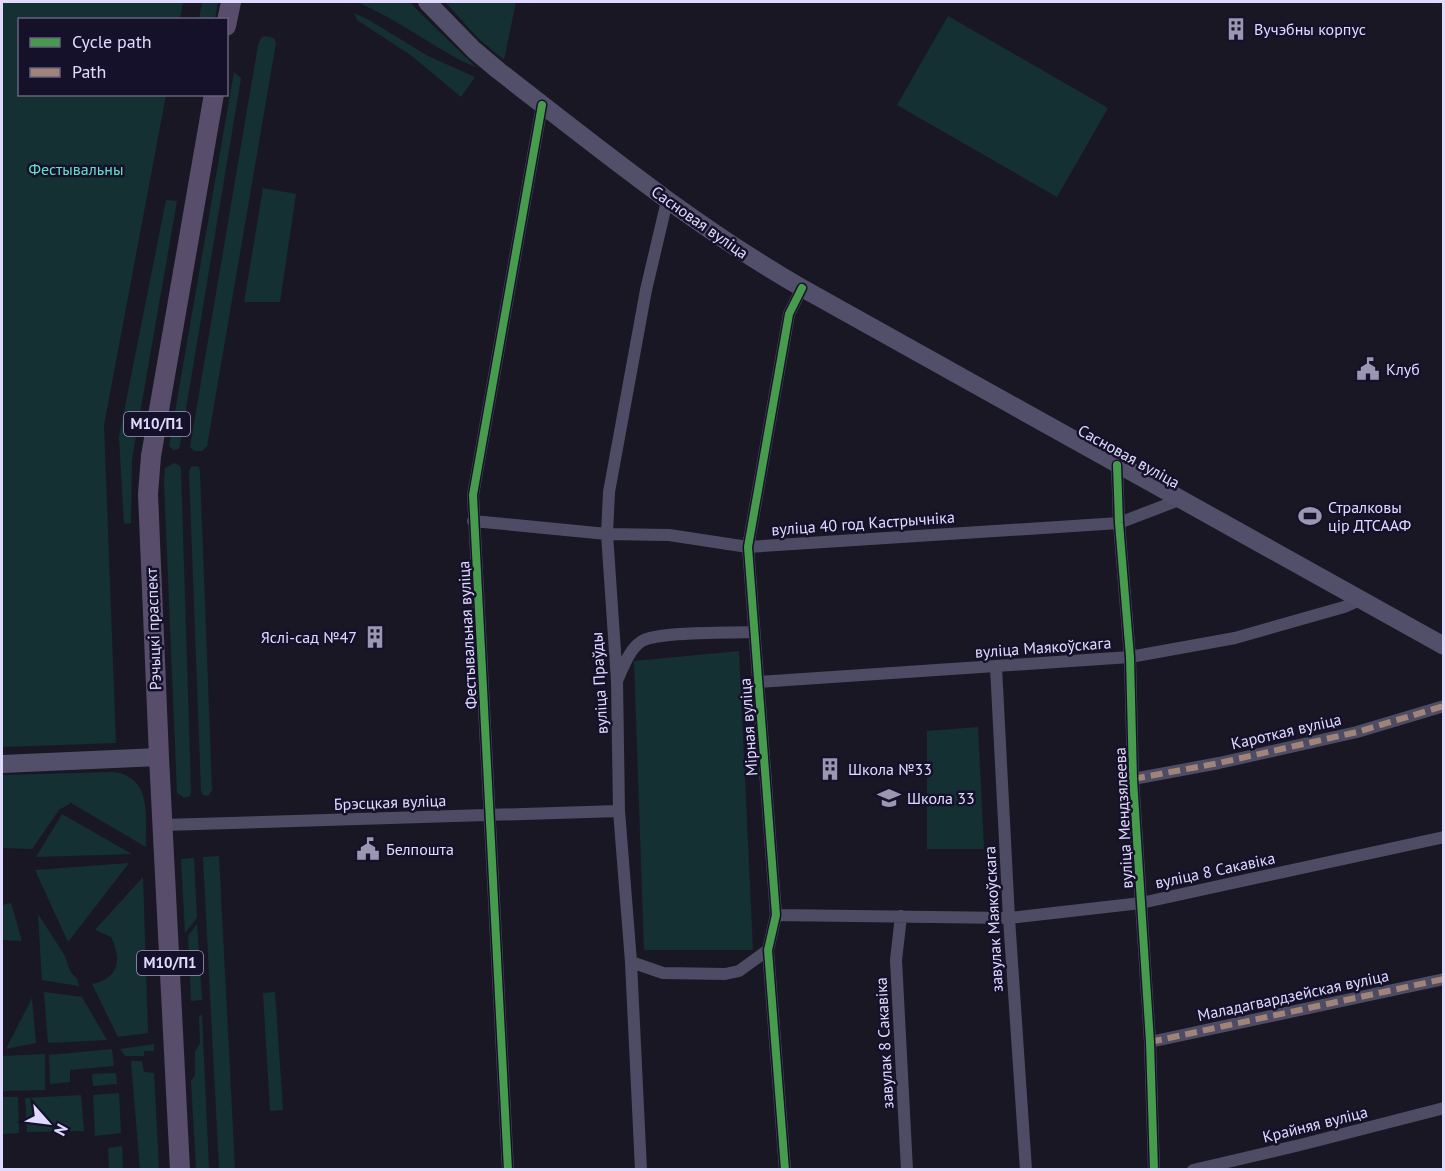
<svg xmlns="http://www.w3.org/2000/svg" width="1445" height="1171" font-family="'PT Sans',sans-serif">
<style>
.green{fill:#153032}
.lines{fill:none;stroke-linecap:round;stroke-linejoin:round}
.street{stroke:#4e4c65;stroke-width:12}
.secondary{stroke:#524f6b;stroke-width:18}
.primary{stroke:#584d6a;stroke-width:20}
.quiet{stroke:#a18479;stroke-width:6;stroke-dasharray:12 6;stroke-linecap:butt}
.cycleway-casing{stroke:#16112a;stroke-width:11}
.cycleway{stroke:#469c4c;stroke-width:8}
.labels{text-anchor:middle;stroke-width:5;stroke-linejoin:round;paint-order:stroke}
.shield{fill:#16112a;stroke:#a39ebf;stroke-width:1.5}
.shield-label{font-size:15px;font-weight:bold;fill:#e0daff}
.poi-label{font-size:16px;fill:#e0daff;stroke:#16112a;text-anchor:start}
.park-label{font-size:16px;fill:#65e1c7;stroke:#16112a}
.street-label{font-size:16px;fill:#e0daff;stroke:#16112a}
</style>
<rect width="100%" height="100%" fill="#1a1724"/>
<path class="green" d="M2 2H183L180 19 20 20V94L166 95 104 425 116 743 2 747Z
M202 2H218L215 19H199Z
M356 2H410L420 13 477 68C434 49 399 19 356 2Z
M445 2H516L504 60 478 38Z
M354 13 369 20 428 56 475 77 461 97 412 56 357 20Z
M948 16 1108 108 1057 197 897 105Z
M265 36 274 38 276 43 207 446 202 451H194L190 447 258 45 261 38Z
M234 72 241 78 180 445 179 449 173 450 169 446Z
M263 188 296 194 280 302H244Z
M166 200 177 201 132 459 131 523 124 524 119 437Z
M174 463 180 466 181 470 191 791 190 796 184 798 177 793 164 482 165 468Z
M195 466 199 467 200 472 212 790 208 796 203 795 201 791 189 471 191 467Z
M739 651 753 950H644L634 661Z
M978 727 984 849H927V731Z
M114 772C153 778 145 817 146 847L71 803 59 810 32 849 2 848V775Z
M62 814 132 854 36 857Z
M219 856 235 1169H219L203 857Z
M194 858 197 918 185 933 181 859Z
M129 863 68 942 35 870Z
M143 877 148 1033 118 1037 92 984C119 979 122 959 111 937L95 930Z
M11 903 22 941 2 940V905Z
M38 914 65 956 70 971 77 979 79 986 42 980Z
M197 924 202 1000 191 1001 188 936Z
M44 992 82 997 107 1040 48 1043Z
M275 992 283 1110 270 1111 263 993Z
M32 998 36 1043 6 1049Z
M201 1015 202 1016 209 1169H196L191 1081 195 1075V1052L200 1043 199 1016Z
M154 1044V1051H144V1056H125L120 1049Z
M112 1049 114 1066 70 1070V1082L50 1084 49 1055Z
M45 1054V1090L3 1091 2 1056Z
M131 1061H142L144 1072 154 1073 159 1169H140Z
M116 1073 117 1084 93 1086 92 1074Z
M119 1093 121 1133 95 1136 93 1095Z
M81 1095 84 1131 27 1132 25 1098Z
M2 1097H18L19 1133 2 1134Z
M122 1146 123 1169H109L108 1148Z"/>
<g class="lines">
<path class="street" d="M1117 465 1119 523 1130 657 1133 779 1150 1042 1154 1170
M473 521 607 534 669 535 748 547 1119 523 1179 500
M996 667 1009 918 1026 1170
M617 681C623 668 629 649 642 641 658 631 731 633 754 632
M758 682 1130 657 1235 638 1344 607 1360 600
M1133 779 1219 763 1357 732 1444 706
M163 825 619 811
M776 915 1009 918 1141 903 1444 837
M901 916 896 960 907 1170
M631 962 663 973 725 974 739 971 768 950
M1150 1042 1444 979
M508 1170 473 495 542 105
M641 1170 631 962 619 811 617 681 607 534 609 492 646 290 667 201
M785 1170 768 950 776 915 748 547 789 314 802 288
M1193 1170 1300 1145 1444 1108"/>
<path class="secondary" d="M427 2 474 50 499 71C597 147 694 226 802 288L1444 646
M2 764 159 757"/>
<path class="primary" d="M226 26 231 2
M180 1170 159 757 148 494 151 456 214 94"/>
<path class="quiet" d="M1133 779 1219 763 1357 732 1444 706
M1150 1042 1444 979"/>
<g class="cycleway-casing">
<path id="cycleway" d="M1117 465 1119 523 1130 657 1133 779 1150 1042 1154 1170
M508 1170 473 495 542 105
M785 1170 768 950 776 915 748 547 789 314 802 288"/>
</g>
<use href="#cycleway" class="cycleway"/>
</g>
<defs>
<g id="building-bare" transform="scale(1.8)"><path d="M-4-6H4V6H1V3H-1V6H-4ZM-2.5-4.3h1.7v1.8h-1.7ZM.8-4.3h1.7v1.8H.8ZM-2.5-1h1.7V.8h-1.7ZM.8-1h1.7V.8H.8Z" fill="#9b96b2" stroke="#16112a" stroke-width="2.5" paint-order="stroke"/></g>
<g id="civic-bare" transform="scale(1.8)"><path d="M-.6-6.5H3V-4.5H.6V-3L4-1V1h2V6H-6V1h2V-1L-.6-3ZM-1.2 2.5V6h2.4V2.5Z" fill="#9b96b2" stroke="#16112a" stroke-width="2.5" paint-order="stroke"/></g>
<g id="stadium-bare" transform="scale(1.8)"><path d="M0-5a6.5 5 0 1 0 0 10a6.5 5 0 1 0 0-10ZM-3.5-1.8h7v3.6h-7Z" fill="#9b96b2" stroke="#16112a" stroke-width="2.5" paint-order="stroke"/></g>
<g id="school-bare" transform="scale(1.8)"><path d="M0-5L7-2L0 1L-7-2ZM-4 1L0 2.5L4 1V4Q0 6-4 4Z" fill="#9b96b2" stroke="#16112a" stroke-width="2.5" paint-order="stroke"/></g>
</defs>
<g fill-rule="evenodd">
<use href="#building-bare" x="1236" y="29"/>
<use href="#civic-bare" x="1368" y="369"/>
<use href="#stadium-bare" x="1310" y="516"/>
<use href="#building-bare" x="375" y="637"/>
<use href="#building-bare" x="830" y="769"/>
<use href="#school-bare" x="889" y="798"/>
<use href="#civic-bare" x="368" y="849"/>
</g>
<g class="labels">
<g class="shield">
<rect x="124" y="412" width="66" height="24" rx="4.5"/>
<rect x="137" y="951" width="66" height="24" rx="4.5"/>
</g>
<g class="shield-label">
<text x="157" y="429">М10/П1</text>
<text x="170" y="968">М10/П1</text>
</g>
<g class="poi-label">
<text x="1254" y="35">Вучэбны корпус</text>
<text x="1386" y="375">Клуб</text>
<text x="1328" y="513">Стралковы<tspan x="1328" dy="18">цір ДТСААФ</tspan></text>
<text x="357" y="643" text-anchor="end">Яслі-сад №47</text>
<text x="848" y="775">Школа №33</text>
<text x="907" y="804">Школа 33</text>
<text x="386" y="855">Белпошта</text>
</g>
<g class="park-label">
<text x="76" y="175">Фестывальны</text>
</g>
<g class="street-label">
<text transform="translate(700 222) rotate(35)" y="6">Сасновая вуліца</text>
<text transform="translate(1129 456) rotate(29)" y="6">Сасновая вуліца</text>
<text transform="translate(863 523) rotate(-4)" y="6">вуліца 40 год Кастрычніка</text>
<text transform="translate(153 629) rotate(-92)" y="6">Рэчыцкі праспект</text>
<text transform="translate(467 635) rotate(-93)" y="6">Фестывальная вуліца</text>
<text transform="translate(1043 647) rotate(-4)" y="6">вуліца Маякоўскага</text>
<text transform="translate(599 683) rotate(-93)" y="6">вуліца Праўды</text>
<text transform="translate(748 727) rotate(-94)" y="6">Мірная вуліца</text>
<text transform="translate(1286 731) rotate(-13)" y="6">Кароткая вуліца</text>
<text transform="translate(390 802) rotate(-2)" y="6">Брэсцкая вуліца</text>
<text transform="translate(1123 818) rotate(-93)" y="6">вуліца Мендзялеева</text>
<text transform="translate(1215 870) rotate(-12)" y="6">вуліца 8 Сакавіка</text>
<text transform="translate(993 919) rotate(-93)" y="6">завулак Маякоўскага</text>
<text transform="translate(1293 995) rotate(-12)" y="6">Маладагвардзейская вуліца</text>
<text transform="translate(884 1043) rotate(-93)" y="6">завулак 8 Сакавіка</text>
<text transform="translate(1315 1124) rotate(-14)" y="6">Крайняя вуліца</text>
</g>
</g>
<rect width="1445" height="1171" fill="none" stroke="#e0daff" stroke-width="6"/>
<rect x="18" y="18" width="210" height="78" fill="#16112a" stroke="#67617f" stroke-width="1.5"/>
<rect x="30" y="38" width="30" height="9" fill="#469c4c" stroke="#67617f" stroke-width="1.5"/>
<text x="72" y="48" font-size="18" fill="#e0daff">Cycle path</text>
<rect x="30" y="68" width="30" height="9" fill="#a18479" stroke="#67617f" stroke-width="1.5"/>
<text x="72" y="78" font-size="18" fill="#e0daff">Path</text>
<g transform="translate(48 1123) rotate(118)" stroke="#16112a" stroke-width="4.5" paint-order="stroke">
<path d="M0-4.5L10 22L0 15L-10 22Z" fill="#e0daff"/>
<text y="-9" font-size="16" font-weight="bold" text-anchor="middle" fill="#e0daff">N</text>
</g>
</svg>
